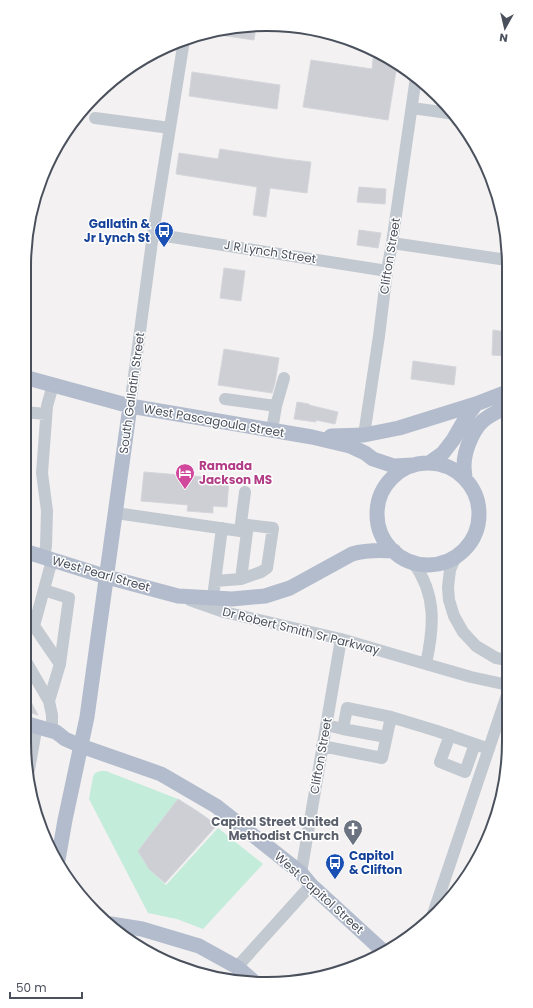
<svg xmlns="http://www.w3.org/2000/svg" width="533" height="1008" font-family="Poppins,sans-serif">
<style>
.green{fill:#c4ecda}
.building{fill:#cecfd5;stroke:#d5d6db}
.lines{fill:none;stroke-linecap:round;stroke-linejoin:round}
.minor{stroke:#c3c9d1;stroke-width:12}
.major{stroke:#b3bccd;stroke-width:15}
.labels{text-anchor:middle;stroke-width:3;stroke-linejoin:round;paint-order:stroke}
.transit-label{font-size:12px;font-weight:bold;fill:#164399;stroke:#fff;text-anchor:end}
.street-label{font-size:12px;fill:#4a515d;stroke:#fff}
.hotel-label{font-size:12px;font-weight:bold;fill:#b23c85;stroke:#fff;text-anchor:start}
.worship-label{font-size:12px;font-weight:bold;fill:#5b616d;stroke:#fff;text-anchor:end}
.rim{fill:none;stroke:#4a515d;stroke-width:2}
</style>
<rect width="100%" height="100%" fill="#f3f1f1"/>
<path class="green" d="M101 771H106L178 799 138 851 150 870 166 885 218 828 263 864 203 929 177 919 148 913 89 799 93 777 95 773Z"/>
<path class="building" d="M256 28 254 40 219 35V33Z
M374 49 397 65 388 120 303 107 311 60 372 69Z
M192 72 280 85 277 109 189 96Z
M220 149 285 159 311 162 307 193 270 188 266 217 253 215 257 187 176 174 179 153 218 159Z
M359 187 386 189 385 204 357 202Z
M359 230 381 233 378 248 357 245Z
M224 268 245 271 241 301 220 298Z
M493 330 507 332V356L492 355Z
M224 349 279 358 275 383 272 393 218 385Z
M413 361 456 367 454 385 411 379Z
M297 402 309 404V405L338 412 335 424 316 420V422L294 419Z
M144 472 229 479 227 507 213 506V513L187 511 188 505 141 501Z
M24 689 38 715 24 711Z
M178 799 197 811 217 825 165 883 149 869 138 851Z"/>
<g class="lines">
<path class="minor" d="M412 108 455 114
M95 118 170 128
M153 234 387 271
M392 243 507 260
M225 399 276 406 272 430
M130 406 153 234 184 40
M276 406 284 378
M24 412 46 414
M364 435 379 336 387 271 392 243 416 77
M116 513 247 532 241 579 261 572 267 568 273 528 248 525 247 532
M240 531 245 492
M456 556 450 570 448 587 449 600 454 616 463 632 476 646 496 658 508 660
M44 557 46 546 47 511 42 473 47 406 53 385
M413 562C437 595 434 627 426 664
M215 581 241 579
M44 590 69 598 60 664
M213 597 222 528
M190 600 224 612 341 639 426 664 471 677 508 685
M24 658 49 701 52 715V731
M49 701 60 664 34 626 52 560
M326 725 343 729 347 708 391 717
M343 729 386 737
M450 735 440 762 465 772 475 744
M322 746 382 758 391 717 437 731 489 749
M29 770 35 736
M301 873 341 639
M432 917 508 692
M237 967 311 885"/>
<path class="major" d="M24 377 130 406 312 437 350 446 365 453 373 459 394 466 413 465
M331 436 364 435 399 428 476 404 507 392
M429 463 443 453 453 440 467 416 476 404
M377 514a51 51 0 1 1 102 0a51 51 0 1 1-102 0Z
M465 479C465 475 464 470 464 466 464 450 474 425 488 417 494 413 501 410 507 407
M24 551 107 577 178 596 232 599 265 596 290 588 352 554C366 550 379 550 394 551
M24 723 56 732 60 735 65 739 81 746 161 774 216 806 301 873 311 885 383 951
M58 860 65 820 87 717 130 406
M111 924 142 929 199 946 237 967 252 980"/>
</g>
<defs>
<g id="bus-pin" transform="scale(1)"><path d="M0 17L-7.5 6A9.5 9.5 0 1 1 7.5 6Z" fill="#1a4fb4" stroke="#fff"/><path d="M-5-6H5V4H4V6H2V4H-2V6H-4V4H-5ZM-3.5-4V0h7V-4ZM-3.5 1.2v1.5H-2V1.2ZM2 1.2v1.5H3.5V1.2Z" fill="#fff"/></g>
<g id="hotel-pin" transform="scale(1)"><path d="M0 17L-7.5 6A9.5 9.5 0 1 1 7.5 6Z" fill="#d1479c" stroke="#fff"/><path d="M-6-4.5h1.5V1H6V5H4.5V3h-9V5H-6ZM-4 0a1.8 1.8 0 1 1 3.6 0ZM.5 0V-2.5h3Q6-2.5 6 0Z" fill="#fff"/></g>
<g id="church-pin" transform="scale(1)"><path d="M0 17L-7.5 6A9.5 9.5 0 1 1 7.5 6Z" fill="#6b7280" stroke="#fff"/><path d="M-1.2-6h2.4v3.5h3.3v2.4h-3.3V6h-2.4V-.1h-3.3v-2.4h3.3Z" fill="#fff"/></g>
</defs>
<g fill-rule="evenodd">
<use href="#bus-pin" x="164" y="231"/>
<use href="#hotel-pin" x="185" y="473"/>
<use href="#church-pin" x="353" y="829"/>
<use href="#bus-pin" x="335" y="863"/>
</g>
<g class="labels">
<g class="transit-label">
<text x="150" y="228">Gallatin &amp;<tspan x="150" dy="14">Jr Lynch St</tspan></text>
<text x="349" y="860" text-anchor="start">Capitol<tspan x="349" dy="14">&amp; Clifton</tspan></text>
</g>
<g class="street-label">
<text transform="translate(270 252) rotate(9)" y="4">J R Lynch Street</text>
<text transform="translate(390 256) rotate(-81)" y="4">Clifton Street</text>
<text transform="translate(132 393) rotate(-82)" y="4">South Gallatin Street</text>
<text transform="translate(214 421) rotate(10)" y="4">West Pascagoula Street</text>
<text transform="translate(101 574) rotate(16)" y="4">West Pearl Street</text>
<text transform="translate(301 631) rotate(14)" y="4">Dr Robert Smith Sr Parkway</text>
<text transform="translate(321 756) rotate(-80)" y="4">Clifton Street</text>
<text transform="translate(319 893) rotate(42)" y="4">West Capitol Street</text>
</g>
<g class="hotel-label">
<text x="199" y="470">Ramada<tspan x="199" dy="14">Jackson MS</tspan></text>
</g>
<g class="worship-label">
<text x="339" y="826">Capitol Street United<tspan x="339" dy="14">Methodist Church</tspan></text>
</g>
</g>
<path d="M0 0H533V1008H0ZM266 31H267A235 235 0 0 1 502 266V742A235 235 0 0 1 267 977H266A235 235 0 0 1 31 742V266A235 235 0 0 1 266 31Z" fill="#fff" fill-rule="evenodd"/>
<path class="rim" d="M266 31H267A235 235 0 0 1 502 266V742A235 235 0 0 1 267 977H266A235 235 0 0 1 31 742V266A235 235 0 0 1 266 31Z"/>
<g transform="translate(505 28) rotate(188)" stroke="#ffffff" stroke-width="3" paint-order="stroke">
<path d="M0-3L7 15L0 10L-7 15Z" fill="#4a515d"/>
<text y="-6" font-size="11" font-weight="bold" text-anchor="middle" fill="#4a515d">N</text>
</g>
<path d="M10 992v6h72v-6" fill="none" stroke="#4a515d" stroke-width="2"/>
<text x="16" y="992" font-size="12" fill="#4a515d" stroke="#ffffff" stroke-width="3" paint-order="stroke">50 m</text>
</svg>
